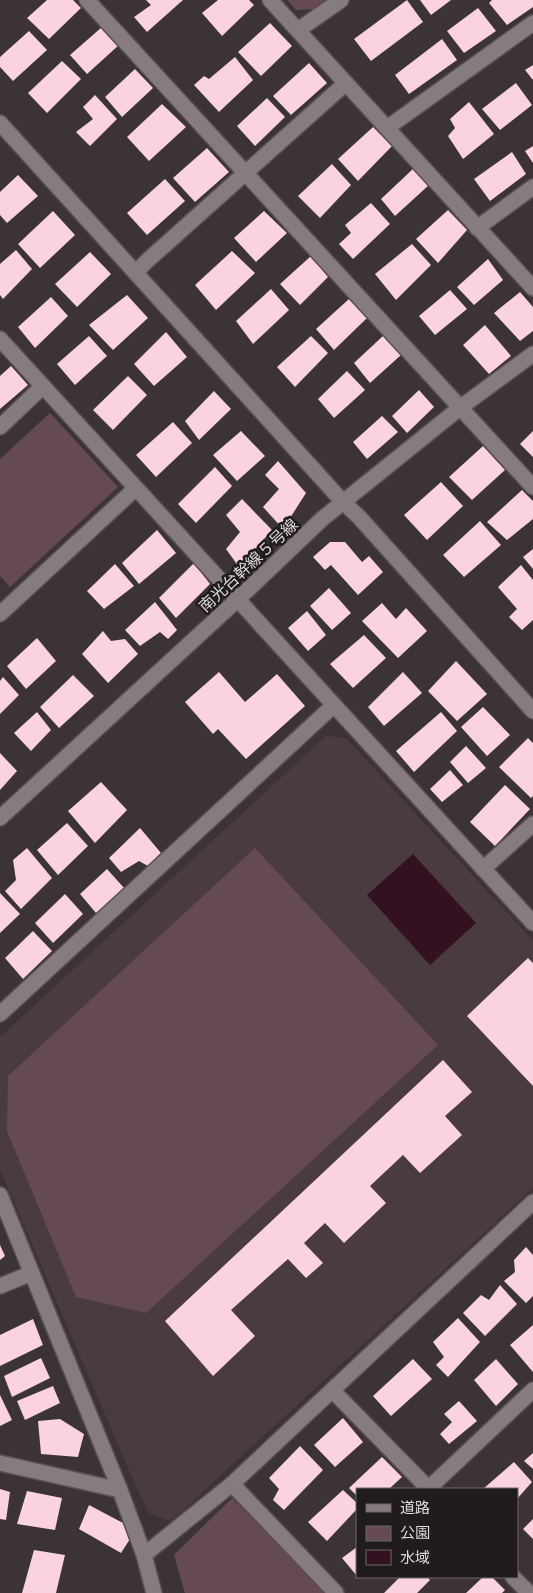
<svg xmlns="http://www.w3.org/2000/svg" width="533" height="1593" font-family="Ubuntu,'Noto Sans JP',sans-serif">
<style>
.built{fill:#4a3b40}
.green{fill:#654a54}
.water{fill:#331120}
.building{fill:#fad2e0}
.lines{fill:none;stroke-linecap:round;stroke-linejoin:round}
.minor-casing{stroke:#585052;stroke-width:18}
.minor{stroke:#867c7f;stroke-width:15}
.labels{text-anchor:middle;stroke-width:5;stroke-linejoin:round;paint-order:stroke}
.street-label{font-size:16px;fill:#dfd9db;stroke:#201c1d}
</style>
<rect width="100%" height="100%" fill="#3c3336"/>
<path class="built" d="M326 736 346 738 533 941V1188L171 1521 150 1514 137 1489 0 1169V1037Z"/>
<path class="green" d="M287 0H330L317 9 296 10Z
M50 413 118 487 10 587 0 576V459Z
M255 848 438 1045 146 1313 76 1297 7 1131 8 1076Z
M232 1498 327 1593H185L174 1555Z"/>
<path class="water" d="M413 854 476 923 430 965 367 895Z"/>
<path class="building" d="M47 0H73L81 8 49 39 27 18Z
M146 0H183L147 32 134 17 151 5Z
M218 0H249L254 5 222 36 202 13Z
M407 0 423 22 371 61 354 39Z
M420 0H451L431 15Z
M492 0H533V7L507 25 489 3Z
M478 8 496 31 464 53 447 31Z
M270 23 292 46 261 76 238 52Z
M102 27 119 45 87 74 70 55Z
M29 31 47 50 13 81 0 67V57Z
M442 39 457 60 409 94 395 75Z
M235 57 253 80 219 112 194 85 204 76 209 79Z
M62 61 81 79 47 113 28 93Z
M309 63 327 83 291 115 273 96Z
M533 65V80L525 70Z
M135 69 153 88 122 117 105 97Z
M516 83 532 105 500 130 482 109Z
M95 95 117 119 90 146 76 132 93 119 83 107Z
M267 98 285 117 255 146 237 126Z
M469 102 494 134 463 159 448 136 455 128 450 119Z
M162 104 186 127 149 161 127 137Z
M373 127 392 146 358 181 338 159Z
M533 146V163L525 151Z
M207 148 229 172 195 202 173 178Z
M512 152 526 174 490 201 474 179Z
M332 164 351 185 320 218 298 196Z
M414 168 429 185 395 216 381 199Z
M18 175 38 196 7 223 0 215V192Z
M165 179 185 201 147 235 127 213Z
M371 203 390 224 353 259 339 244 351 233 345 225Z
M448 210 467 230 438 263 416 239Z
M53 211 75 235 40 268 18 244Z
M264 211 287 233 256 262 234 238Z
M412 244 431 265 396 300 375 274Z
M16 250 32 269 3 299 0 295V264Z
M232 251 255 273 216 310 195 285Z
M90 252 111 274 77 307 55 284Z
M311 256 328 277 300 305 280 284Z
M488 259 503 280 474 305 457 287Z
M271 289 289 310 253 344 236 321Z
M450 290 467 309 435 335 419 316Z
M520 292 533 307V331L520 341 494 313Z
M127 295 148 318 113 350 89 325Z
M51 297 68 316 35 348 18 327Z
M349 299 367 318 334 350 316 329Z
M485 325 511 356 489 374 463 345Z
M166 332 187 357 154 386 134 364Z
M384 335 401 355 370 383 354 363Z
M89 336 107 356 75 385 57 364Z
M311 336 328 353 295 387 277 367Z
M11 366 28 385 0 409V376Z
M347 371 365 390 334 418 318 399Z
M128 376 147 395 113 430 93 410Z
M419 390 434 407 407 433 392 416Z
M214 391 231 409 199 440 185 421Z
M382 416 398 432 367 459 353 442Z
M173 422 192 443 156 477 136 455Z
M241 431 265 456 237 481 213 455Z
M533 431V457L520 444Z
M483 446 505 470 472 500 449 477Z
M278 461 306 493 283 529 263 507 279 489 265 475Z
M215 467 232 486 196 523 178 504Z
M441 482 463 506 427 540 404 515Z
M522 490 533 501V519L507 540 487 522Z
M242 499 272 530 239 567 226 549 240 532 226 515Z
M480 521 501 545 464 577 443 555Z
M157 530 176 553 139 584 122 563Z
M330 542H345L362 562 369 556 383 572 358 595 331 565 325 570 313 557Z
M533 549V569L523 557Z
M194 563 210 584 176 618 159 598Z
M115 564 134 586 104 609 87 591Z
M521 565 533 580V620L522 630 509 617 517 609 498 587Z
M329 588 351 613 332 630 310 606Z
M155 602 177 630 168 639 160 632 140 646 125 630Z
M382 603 396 619 406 608 427 631 398 658 362 621Z
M307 611 326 635 308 651 288 628Z
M103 631 111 641 125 639 138 654 108 683 82 654Z
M364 635 386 658 353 688 330 664Z
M37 638 56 661 26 689 7 666Z
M456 661 487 694 457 721 428 691Z
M219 672 245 702 277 674 305 706 246 759 218 729 213 734 185 702Z
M403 672 422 693 384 726 368 707Z
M73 675 94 696 59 728 40 707Z
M3 677 19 695 0 714V681Z
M483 707 510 735 487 756 461 727Z
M37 712 51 730 31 751 14 733Z
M441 712 457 731 414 772 396 751Z
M528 738 533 743V796L531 798 499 767Z
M466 746 486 768 468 783 450 762Z
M0 753 17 771 0 790Z
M450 770 463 785 442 802 430 789Z
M101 782 127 810 95 843 68 811Z
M505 785 530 809 495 846 470 822Z
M67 823 88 846 58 875 37 850Z
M140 828 161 853 148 866 139 861 121 872 109 858Z
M27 848 52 878 21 909 5 891 16 880 13 860Z
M107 869 125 889 96 913 80 894Z
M0 893 20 914 0 933Z
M65 894 83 914 53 943 35 923Z
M33 931 52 951 23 979 5 958Z
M528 958 533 963V1086L467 1016Z
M443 1060 472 1092 445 1116 462 1135 420 1173 403 1155 370 1186 386 1203 344 1243 325 1223 304 1243 323 1263 306 1278 288 1259 231 1310 255 1336 213 1376 165 1321Z
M0 1245 5 1256 0 1260Z
M526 1247 533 1255V1296L526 1303 504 1281 515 1272 514 1260Z
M500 1285 517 1304 485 1336 463 1313 481 1295 489 1300Z
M458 1318 480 1342 448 1377 436 1365 444 1357 433 1342Z
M33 1319 43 1345 0 1366V1335Z
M533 1325V1372L510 1345Z
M41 1358 50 1378 12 1397 4 1376Z
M413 1359 432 1379 391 1416 373 1396Z
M496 1359 518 1384 496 1406 474 1380Z
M53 1386 60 1403 25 1420 17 1401Z
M0 1395 12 1420 0 1426Z
M459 1401 477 1421 449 1444 440 1434 452 1422 444 1414Z
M343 1418 363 1442 335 1467 314 1445Z
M60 1419 84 1434 78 1457 41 1454 38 1421Z
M300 1446 323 1470 284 1510 273 1500 279 1489 269 1478Z
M533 1453V1469L524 1461Z
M382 1457 402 1477 389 1489H357V1496L349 1488Z
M514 1462 532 1482 517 1499V1489H483Z
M0 1489 10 1492 6 1520 0 1519Z
M343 1490 357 1503V1509L327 1541 308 1522Z
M27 1491 62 1498 55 1530 17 1524Z
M89 1505 123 1523 130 1539 121 1553 79 1529Z
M533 1519V1539L523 1529Z
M357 1547V1576L342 1558Z
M34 1550 65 1555 56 1593H22Z
M400 1577H427L430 1580 417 1593H384Z
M483 1577H492L505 1590 502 1593H466Z"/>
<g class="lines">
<g class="minor-casing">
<path id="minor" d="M87 0 533 487
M270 0 533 288
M298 30 341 0
M0 123 343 502 359 517 533 711
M387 128 533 23
M477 228 533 187
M136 272 148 260 346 83
M0 339 533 923
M0 427 43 386
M0 614 136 488
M0 818 237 600 322 519 461 407 533 354
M483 869 533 824
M0 1014 334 705
M0 1195 120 1490 144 1555 154 1593
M0 1286 32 1273
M332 1390 429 1489
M0 1463 120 1490
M232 1484 336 1593
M428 1489 533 1390
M144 1555 232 1484 533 1202
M513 1577 527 1591"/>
</g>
<use href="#minor" class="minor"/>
</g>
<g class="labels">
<g class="street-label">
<text transform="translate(248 565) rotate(-43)" y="6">南光台幹線５号線</text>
</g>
</g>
<rect x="356" y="1488" width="162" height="90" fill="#201c1d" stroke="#6c6869"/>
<rect x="366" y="1504" width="25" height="8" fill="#867c7f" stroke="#6c6869"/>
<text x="400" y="1513" font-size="15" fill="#dfd9db">道路</text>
<rect x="366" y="1526" width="25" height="15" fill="#654a54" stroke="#6c6869"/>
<text x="400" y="1538" font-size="15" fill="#dfd9db">公園</text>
<rect x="366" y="1550" width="25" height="15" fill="#331120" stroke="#6c6869"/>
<text x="400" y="1563" font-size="15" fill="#dfd9db">水域</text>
</svg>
